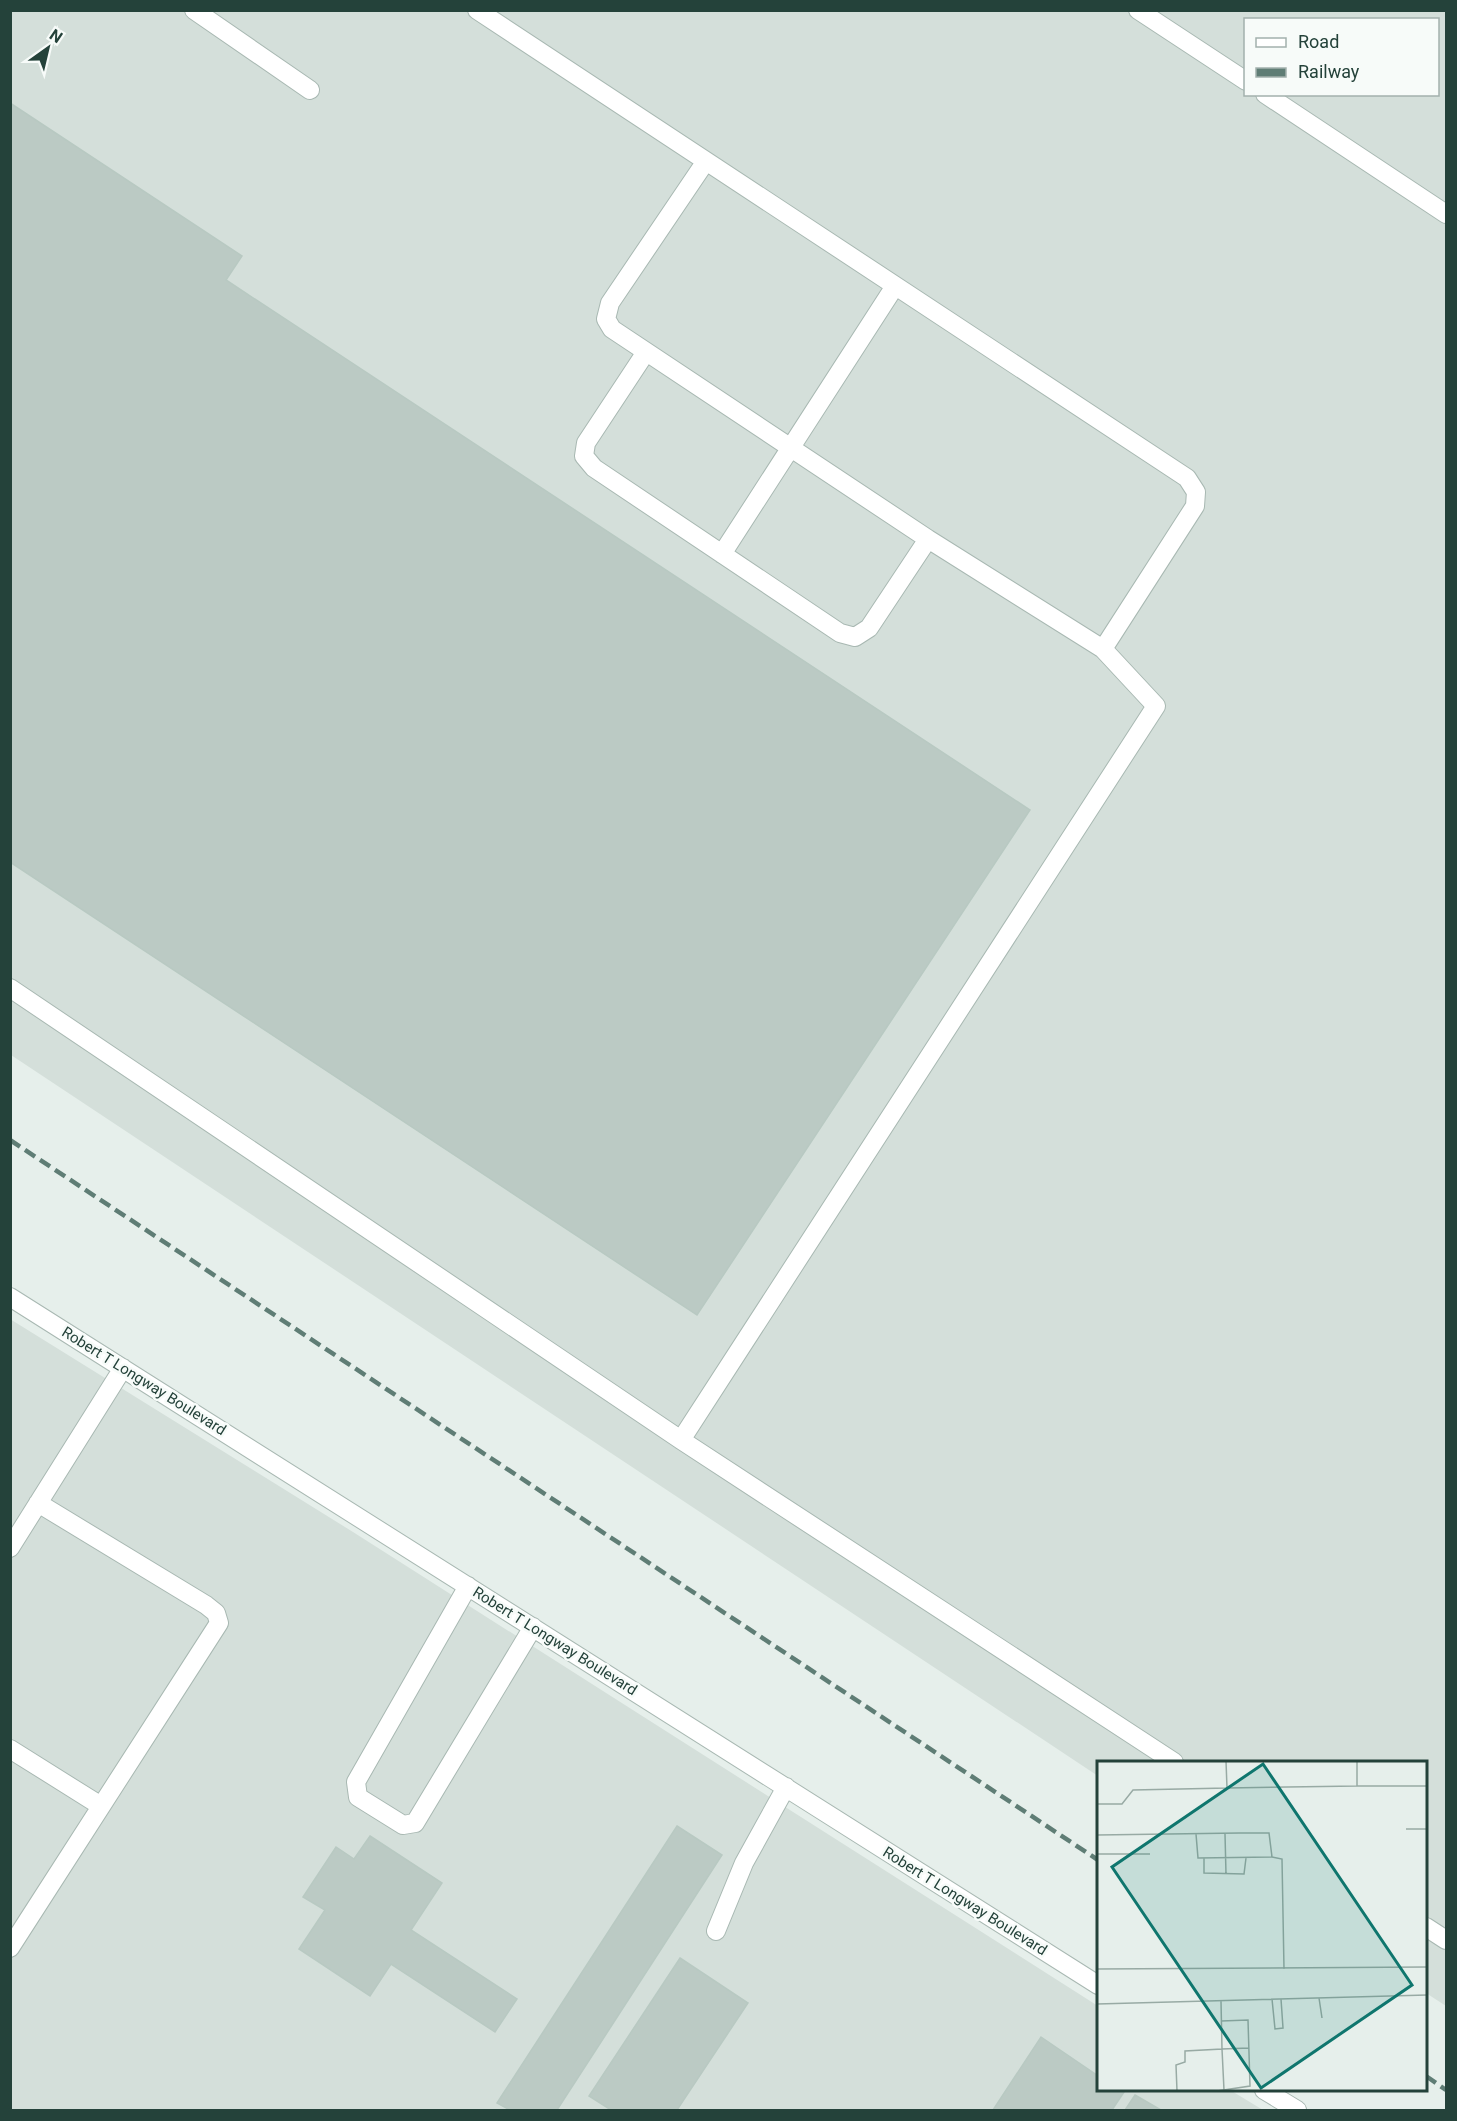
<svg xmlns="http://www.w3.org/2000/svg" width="1457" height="2121" font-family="Roboto,sans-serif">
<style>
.built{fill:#d4dfda;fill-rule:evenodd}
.building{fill:#bbcac4;stroke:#b8c9c2;stroke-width:1.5}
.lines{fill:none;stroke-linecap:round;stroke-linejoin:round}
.minor-casing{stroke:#a8b8b2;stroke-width:20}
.minor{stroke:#fff;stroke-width:18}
.rail{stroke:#5f7d75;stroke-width:4.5;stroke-dasharray:12 6;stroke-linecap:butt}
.labels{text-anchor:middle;stroke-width:5;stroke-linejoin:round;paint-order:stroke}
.street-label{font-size:15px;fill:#24423a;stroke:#f7fbf9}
.inset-road{fill:none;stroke:#98aaa4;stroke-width:1.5}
.view{fill:#0f766e;fill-opacity:0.15;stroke:#0f766e;stroke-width:3}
.inset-edge{fill:none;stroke:#24423a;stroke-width:3}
</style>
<rect width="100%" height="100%" fill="#e6efeb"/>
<path class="built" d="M10 11H1446V2006L1426 1993V1762H1098V1776L11 1055ZM1246 20H1438V94H1246Z
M10 1319 353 1532 1098 2006V2090H1230L1263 2110H11Z"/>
<path class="building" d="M10 103 242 256 226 280 1030 810 697 1315 10 862Z
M677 1826 722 1855 557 2110H510L497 2103Z
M370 1836 442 1883 411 1930 517 1999 495 2032 391 1964 370 1996 299 1949 325 1910 303 1897 336 1847 354 1859Z
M680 1958 748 2003 677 2110H611L589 2096Z
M1041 2037 1098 2076V2090H1119L1124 2092 1112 2110H993Z
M1135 2095 1161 2110H1125Z"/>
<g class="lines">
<g class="minor-casing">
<path id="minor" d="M194 10 310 90
M477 10 1187 478 1196 492 1195 506 1103 649 928 539 612 329 606 319 610 303 706 161
M1138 10 1246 81
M1265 94 1446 214
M646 352 586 443 584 456 594 468 840 633 855 637 869 628 928 539
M722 554 895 286
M10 988 681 1440 1174 1762
M10 1297 1098 1985
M681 1440 1156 706 1103 649
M10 1548 123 1368
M468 1586 356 1782 358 1797 403 1825 415 1823 533 1627
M10 1749 101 1806
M1426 1927 1446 1940
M716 1931 744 1863 786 1787
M10 1948 219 1623 216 1613 206 1605 38 1503
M1264 2090 1297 2110"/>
</g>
<use href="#minor" class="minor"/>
<path class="rail" d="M10 1140 1098 1860
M1426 2076 1446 2090"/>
</g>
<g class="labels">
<g class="street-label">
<text transform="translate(144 1381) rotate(32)" y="5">Robert T Longway Boulevard</text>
<text transform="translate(555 1641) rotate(32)" y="5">Robert T Longway Boulevard</text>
<text transform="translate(965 1901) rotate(32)" y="5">Robert T Longway Boulevard</text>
</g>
</g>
<g transform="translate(1097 1761)">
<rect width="330" height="330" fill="#e6efeb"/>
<path class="inset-road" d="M260 0V25H330M130 27 260 25M0 43H25L36 29 130 27 129 0M309 68H330M128 73 129 113M0 74 143 72H172L175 96 101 97 99 73M0 93H53M175 96 185 98 187 208M107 97V112L147 113 149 97M0 208 330 206M222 237 225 257M175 238 178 268 186 267 184 238M0 243 330 234M127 329 125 288 152 287M80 330 79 304 88 301V290L125 288 124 240M120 330 153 325 151 259 124 260"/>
<path class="view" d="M166 3 315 224 164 327 15 106Z"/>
<rect width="330" height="330" class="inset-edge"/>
</g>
<rect width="1457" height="2121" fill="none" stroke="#24423a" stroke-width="24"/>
<rect x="1244" y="18" width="195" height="78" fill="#f7fbf9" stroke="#a3b1ad" stroke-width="1.5"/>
<rect x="1256" y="38" width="30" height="9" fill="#ffffff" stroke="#a3b1ad" stroke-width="1.5"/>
<text x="1298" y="48" font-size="18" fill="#24423a">Road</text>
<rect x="1256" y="68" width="30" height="9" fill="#5f7d75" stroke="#a3b1ad" stroke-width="1.5"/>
<text x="1298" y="78" font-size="18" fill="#24423a">Railway</text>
<g transform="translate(48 48) rotate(34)" stroke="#f7fbf9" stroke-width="4.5" paint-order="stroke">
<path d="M0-4.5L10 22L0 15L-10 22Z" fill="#24423a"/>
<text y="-9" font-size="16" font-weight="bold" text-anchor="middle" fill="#24423a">N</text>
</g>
</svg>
